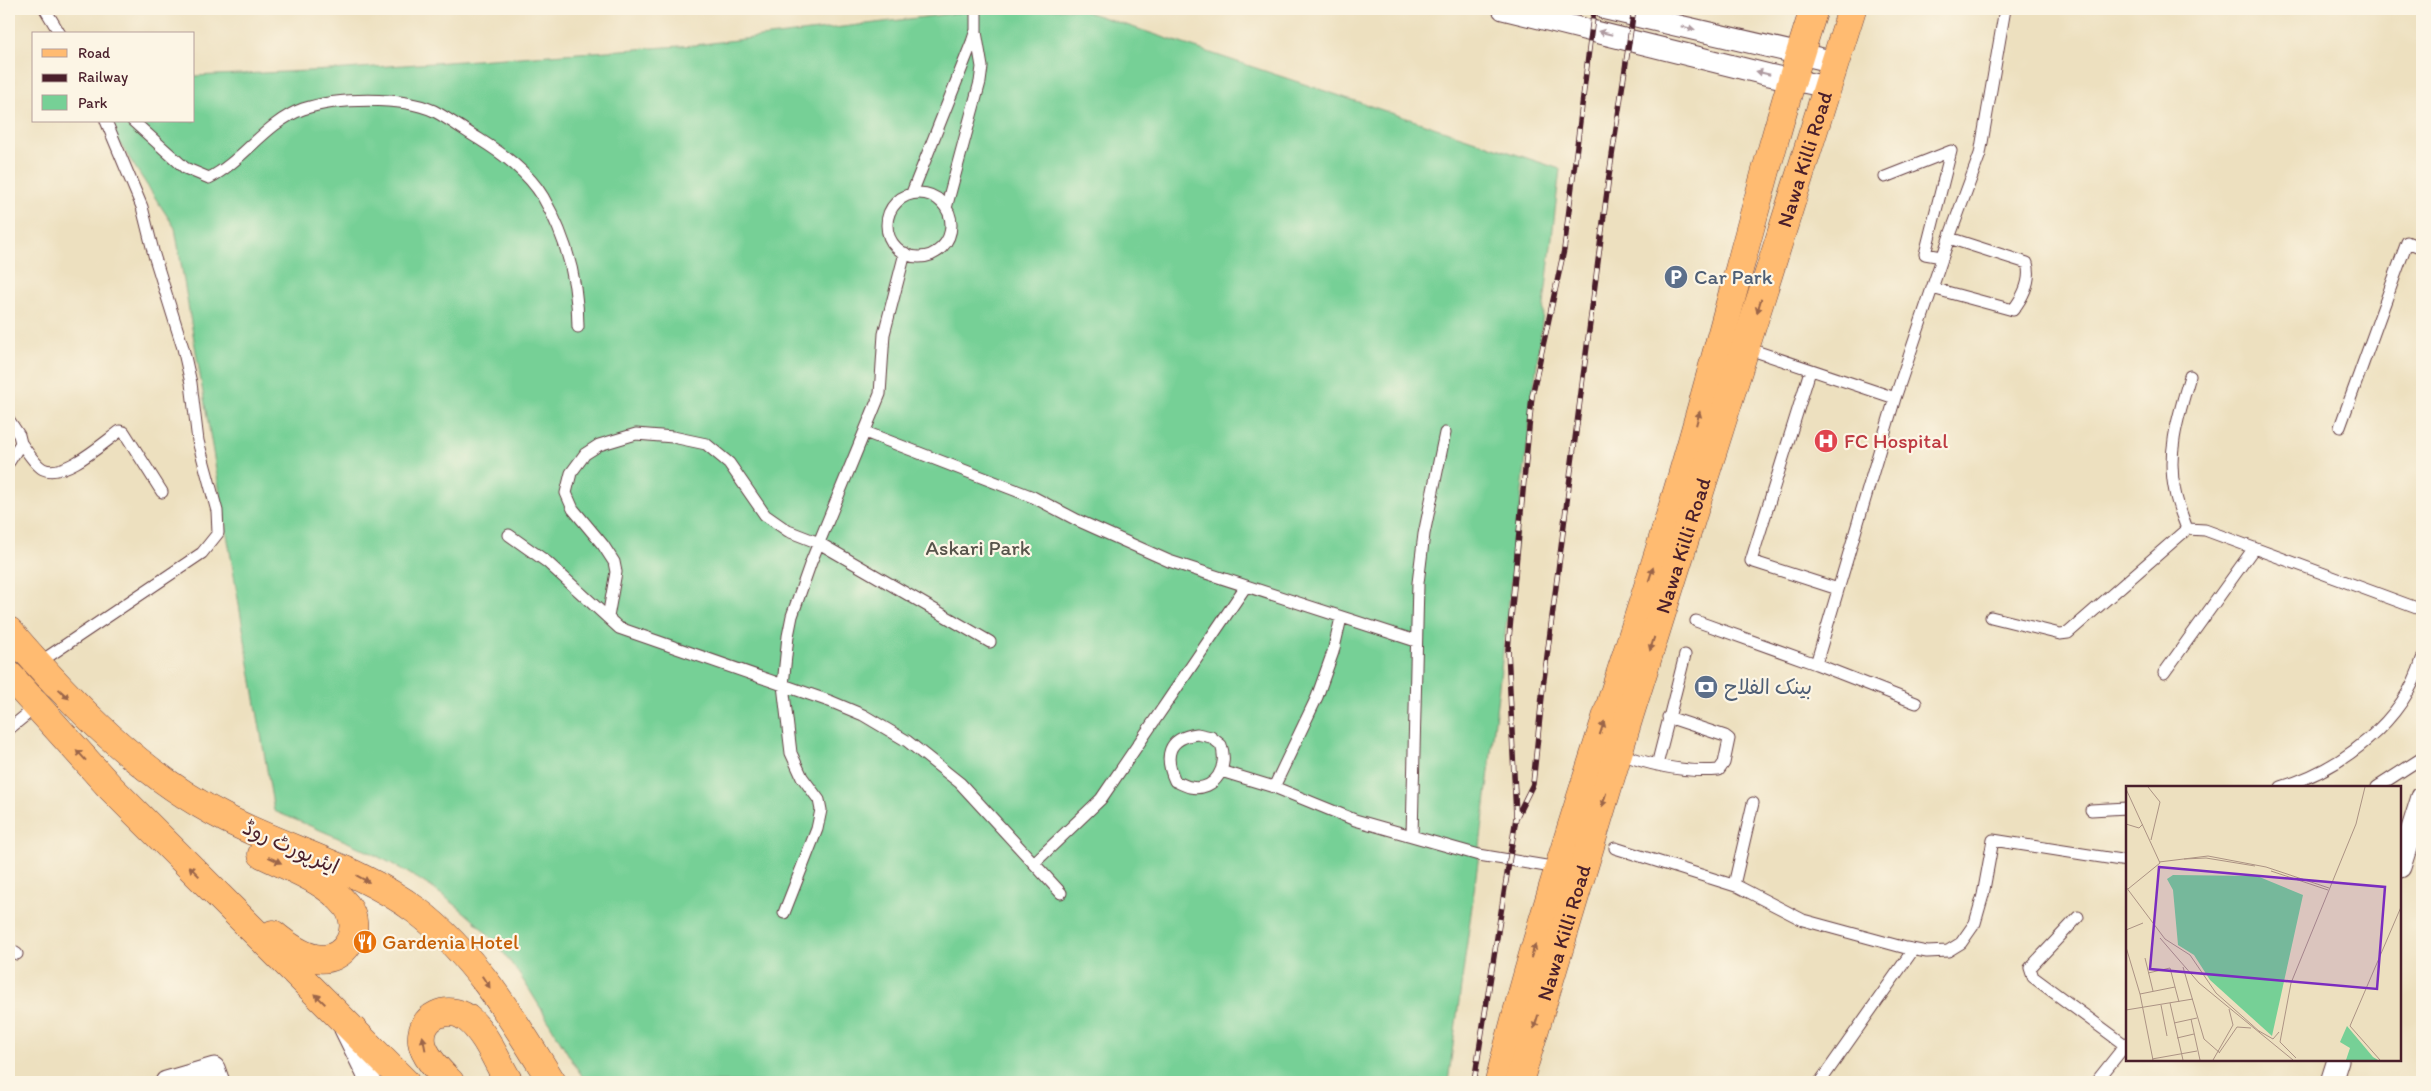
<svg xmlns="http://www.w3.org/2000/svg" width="2431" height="1091" font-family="Itim,'Playpen Sans Arabic',sans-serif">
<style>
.green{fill:#76d096;stroke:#607860}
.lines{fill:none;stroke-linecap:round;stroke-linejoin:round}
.service-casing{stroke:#623c41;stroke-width:13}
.minor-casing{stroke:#623c41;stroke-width:23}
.primary-casing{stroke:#623c41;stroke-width:29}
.service{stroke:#fff;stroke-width:11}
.minor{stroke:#fff;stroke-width:21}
.primary{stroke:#ffbb71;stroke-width:28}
.rail-casing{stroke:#4a1f2b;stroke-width:5.5}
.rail{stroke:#fcf5e5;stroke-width:4;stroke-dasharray:11;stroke-linecap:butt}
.oneway{fill:#ae9aa0}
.oneway2{fill:#9b654a}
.labels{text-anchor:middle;stroke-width:4.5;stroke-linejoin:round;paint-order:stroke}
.street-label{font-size:21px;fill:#4a1f2b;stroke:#fcf5e5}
.service-label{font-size:21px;fill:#4e5e75;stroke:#fcf5e5;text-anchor:start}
.health-label{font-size:21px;fill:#be3a42;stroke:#fcf5e5;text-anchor:start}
.park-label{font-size:21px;fill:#57544b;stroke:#fcf5e5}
.food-label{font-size:21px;fill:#c56008;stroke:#fcf5e5;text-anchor:start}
.inset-road{fill:none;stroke:#ac9384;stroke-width:1}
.view{fill:#7b2cbf;fill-opacity:0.15;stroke:#7b2cbf;stroke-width:2.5}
.inset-edge{fill:none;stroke:#4a1f2b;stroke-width:2.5}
</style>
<rect width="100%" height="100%" fill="#fcf5e5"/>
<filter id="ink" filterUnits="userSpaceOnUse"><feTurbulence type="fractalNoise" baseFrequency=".02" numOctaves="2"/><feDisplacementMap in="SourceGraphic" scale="10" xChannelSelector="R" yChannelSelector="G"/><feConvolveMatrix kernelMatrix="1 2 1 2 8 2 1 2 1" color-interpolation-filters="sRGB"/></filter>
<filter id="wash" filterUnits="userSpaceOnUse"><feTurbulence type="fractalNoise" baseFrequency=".0096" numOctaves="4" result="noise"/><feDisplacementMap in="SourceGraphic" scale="20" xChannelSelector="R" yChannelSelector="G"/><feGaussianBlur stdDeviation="1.12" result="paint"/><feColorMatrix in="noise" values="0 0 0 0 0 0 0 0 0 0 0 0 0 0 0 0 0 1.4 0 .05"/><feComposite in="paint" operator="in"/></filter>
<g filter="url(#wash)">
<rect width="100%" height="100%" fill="#ede0bf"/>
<path class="green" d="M990 9H1078L1560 169 1480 847 1448 1082H586C554 1035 530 982 492 939 434 875 352 843 274 811L175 228 105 121H194V76L331 70 695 45Z"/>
</g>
<g filter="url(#ink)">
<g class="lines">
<g class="service-casing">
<path id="service" d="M45 9 60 34
M133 121 185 168 209 178C242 162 266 122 303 109 336 98 401 96 434 111 449 119 464 130 479 139 503 154 528 172 543 197 566 237 578 282 578 327
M1885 177 1951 151 1925 254 1942 257
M912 193 972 42 976 30V9
M887 225a32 32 0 1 1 64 0a32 32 0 1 1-64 0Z
M946 208 980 82 982 67 976 32
M1932 288 2013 310C2023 297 2032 280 2027 263L1949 238
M1746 348 1895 398
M1810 371 1751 561 1838 589
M9 420 19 435 21 443 9 462
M2340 427 2407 242 2422 248
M865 432 1033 497 1077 520 1169 561 1416 641
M21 443C26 450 35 465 43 469 64 479 103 443 120 431L124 432 162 492
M2187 529C2183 517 2177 504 2175 492 2166 452 2179 414 2190 376
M509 535 547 562 619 628 832 702 863 715 907 741 960 783 1061 893
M608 617 616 572 614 562 603 545 573 509 566 493 571 473 585 454 599 445 636 434 673 437 706 444 729 463 765 515 788 531 819 543 990 642
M1991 617 2060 634 2068 633 2187 529 2205 530 2422 610
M1696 621 1816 664 1916 703
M37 664 202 553 218 533 217 511 198 441 191 383 183 348 154 255 142 207 106 121
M1816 664 1895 398 1949 238 1980 154 2005 9
M2164 673 2254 548
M9 729 37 706
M1197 734 1211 737 1221 745C1229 766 1216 792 1190 787 1185 786 1180 783 1175 781 1164 757 1167 738 1197 734Z
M1618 753C1650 765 1684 773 1719 770L1724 763 1729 739 1725 736 1668 717
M1657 765 1685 655
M1221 771 1274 787 1355 820 1479 855 1558 868
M1274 787 1317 697 1333 652 1341 618
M2281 787C2341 769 2404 722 2422 659
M2377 787 2422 758
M2091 810 2127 808
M1412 836 1418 583 1424 534 1445 433
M1615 848 1739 887 1803 920 1906 948 1927 952 1948 951 1961 943 1975 923 1983 895 1993 840 2127 861
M1034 863 1101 799 1246 586
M1734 885 1753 803
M784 913 817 829 821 810 819 800 802 777 791 753 783 685 788 636 792 616 811 562 880 394 884 334 905 253
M2078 917 2030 968 2033 977 2125 1045
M9 949 17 954
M1820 1082 1913 950
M2096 1082 2127 1043"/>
</g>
<g class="minor-casing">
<path id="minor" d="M1503 9 1769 75 1827 87
M1606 9 1835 62
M2400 867 2422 797
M345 1029 371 1082
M166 1082 214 1068 219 1082
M2331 1082 2338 1060"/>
</g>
<g class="primary-casing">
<g id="primary">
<path d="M9 631C72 704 140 775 227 819 290 851 361 869 417 911 476 956 514 1021 552 1082"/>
<path d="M9 675 110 787 405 1082"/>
<path d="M262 854C290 868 326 880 346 905 365 929 345 964 315 958 299 955 285 944 273 934"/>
<path d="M450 1082C440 1072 424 1057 422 1042 419 1016 448 1004 467 1018 487 1034 496 1061 509 1082"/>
<path d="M1499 1082C1549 878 1621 681 1681 479 1727 323 1764 164 1814 9"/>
<path id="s1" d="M1519 1082 1629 717 1852 9"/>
</g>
</g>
<use href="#service" class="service"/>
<use href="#minor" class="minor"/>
<use href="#primary" class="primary"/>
<g class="rail-casing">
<path id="rail" d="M1516 816 1508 649 1532 396 1564 250 1594 9
M1474 1082 1516 818 1533 784 1543 687 1609 176 1634 9"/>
</g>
<use href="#rail" class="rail"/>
</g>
<defs><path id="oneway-solid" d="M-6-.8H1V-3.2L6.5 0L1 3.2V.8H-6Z" transform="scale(1.25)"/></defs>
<g class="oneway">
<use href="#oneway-solid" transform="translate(1688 28) rotate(13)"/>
<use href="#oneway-solid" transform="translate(1605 33) rotate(-166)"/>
<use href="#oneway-solid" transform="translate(1763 73) rotate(-166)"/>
</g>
<g class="oneway2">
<use href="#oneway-solid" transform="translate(1759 306) rotate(107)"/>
<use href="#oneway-solid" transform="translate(1698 418) rotate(-75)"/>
<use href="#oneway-solid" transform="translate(1651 574) rotate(-72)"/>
<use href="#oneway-solid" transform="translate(1652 644) rotate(108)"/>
<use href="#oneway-solid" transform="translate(64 694) rotate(43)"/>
<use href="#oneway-solid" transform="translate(1602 728) rotate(-72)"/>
<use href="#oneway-solid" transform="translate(81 755) rotate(-132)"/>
<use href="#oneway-solid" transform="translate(1604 800) rotate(107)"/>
<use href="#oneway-solid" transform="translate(275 860) rotate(25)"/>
<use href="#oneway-solid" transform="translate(194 871) rotate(-135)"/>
<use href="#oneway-solid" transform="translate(363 879) rotate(28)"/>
<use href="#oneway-solid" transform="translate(1533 951) rotate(-73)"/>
<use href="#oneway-solid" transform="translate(486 982) rotate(56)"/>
<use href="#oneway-solid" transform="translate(320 999) rotate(-135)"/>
<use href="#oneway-solid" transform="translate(1536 1022) rotate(107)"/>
<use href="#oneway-solid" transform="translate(424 1043) rotate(-101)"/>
</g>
</g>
<defs>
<g id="parking-disc" transform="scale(1.25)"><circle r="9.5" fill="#5c6f8a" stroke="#fcf5e5"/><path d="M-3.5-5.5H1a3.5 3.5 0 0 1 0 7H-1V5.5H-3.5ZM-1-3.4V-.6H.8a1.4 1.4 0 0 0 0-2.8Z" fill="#fff"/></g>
<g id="hospital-disc" transform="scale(1.25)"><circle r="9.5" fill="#e0444e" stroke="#fcf5e5"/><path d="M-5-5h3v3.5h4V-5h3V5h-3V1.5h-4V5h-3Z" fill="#fff"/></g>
<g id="bank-disc" transform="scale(1.25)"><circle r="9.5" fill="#5c6f8a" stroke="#fcf5e5"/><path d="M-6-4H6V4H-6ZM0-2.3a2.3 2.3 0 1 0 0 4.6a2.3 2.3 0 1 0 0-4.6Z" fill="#fff"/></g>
<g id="restaurant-disc" transform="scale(1.25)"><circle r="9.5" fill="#e8710a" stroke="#fcf5e5"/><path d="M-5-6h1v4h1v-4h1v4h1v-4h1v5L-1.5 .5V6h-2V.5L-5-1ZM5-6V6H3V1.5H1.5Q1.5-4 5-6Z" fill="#fff"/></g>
</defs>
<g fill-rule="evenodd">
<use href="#parking-disc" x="1676" y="277"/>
<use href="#hospital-disc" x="1826" y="441"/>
<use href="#bank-disc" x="1706" y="687"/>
<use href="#restaurant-disc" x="365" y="942"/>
</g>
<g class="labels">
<g class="street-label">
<text dy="7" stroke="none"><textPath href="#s1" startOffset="966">Nawa Killi Road</textPath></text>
<text dy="7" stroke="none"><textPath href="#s1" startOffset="561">Nawa Killi Road</textPath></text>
<text transform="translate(291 847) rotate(24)" y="7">ایئرپورٹ روڈ</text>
<text dy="7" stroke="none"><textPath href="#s1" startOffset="156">Nawa Killi Road</textPath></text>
</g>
<g class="service-label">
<text x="1694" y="284">Car Park</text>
<text x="1724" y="694">بینک الفلاح</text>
</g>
<g class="health-label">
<text x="1844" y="448">FC Hospital</text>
</g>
<g class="park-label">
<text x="978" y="555">Askari Park</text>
</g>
<g class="food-label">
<text x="382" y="949">Gardenia Hotel</text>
</g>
</g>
<g transform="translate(2126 786)">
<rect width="275" height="275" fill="#ede0bf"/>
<path d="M47 89 131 90 177 109 146 250 84 194 68 169 52 159 47 104 41 93ZM221 240 247 271 252 274H220L224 262 214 256Z" fill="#76d096"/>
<path class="inset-road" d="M22 1 34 16 25 54M0 3 34 77 2 103M0 38 13 42 17 38M58 73 80 72 129 80M33 76 82 70 140 81 203 102M145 85 202 104M0 101 39 153 64 169 90 207 134 246M0 144 17 137M34 152 73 197 167 274M0 161 14 208 27 274M19 172 27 205M57 181 78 253 94 267M22 187 44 182 53 216M14 208 49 201M44 217 57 274M35 219 41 250M0 224 67 213M65 233 74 274M48 237 71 232M133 245 147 253 153 246M51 252 68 248M93 267 111 241 125 242M170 272 154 256 165 197 230 38 239 1M26 273 71 265M87 274 107 239 103 223M254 274 224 240 275 121"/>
<path class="view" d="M33 81 259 101 251 203 24 183Z"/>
<rect width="275" height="275" class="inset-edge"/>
</g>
<rect width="2431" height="1091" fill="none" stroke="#fcf5e5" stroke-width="30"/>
<rect x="32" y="32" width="162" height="90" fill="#fcf5e5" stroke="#b59f9b"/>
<rect x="42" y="49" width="25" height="8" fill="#ffbb71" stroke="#b59f9b"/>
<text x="78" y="58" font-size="15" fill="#4a1f2b">Road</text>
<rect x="42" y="74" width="25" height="8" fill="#4a1f2b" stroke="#b59f9b"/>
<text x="78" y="82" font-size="15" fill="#4a1f2b">Railway</text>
<rect x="42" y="95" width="25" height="15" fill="#76d096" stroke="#b59f9b"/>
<text x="78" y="108" font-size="15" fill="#4a1f2b">Park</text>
</svg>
